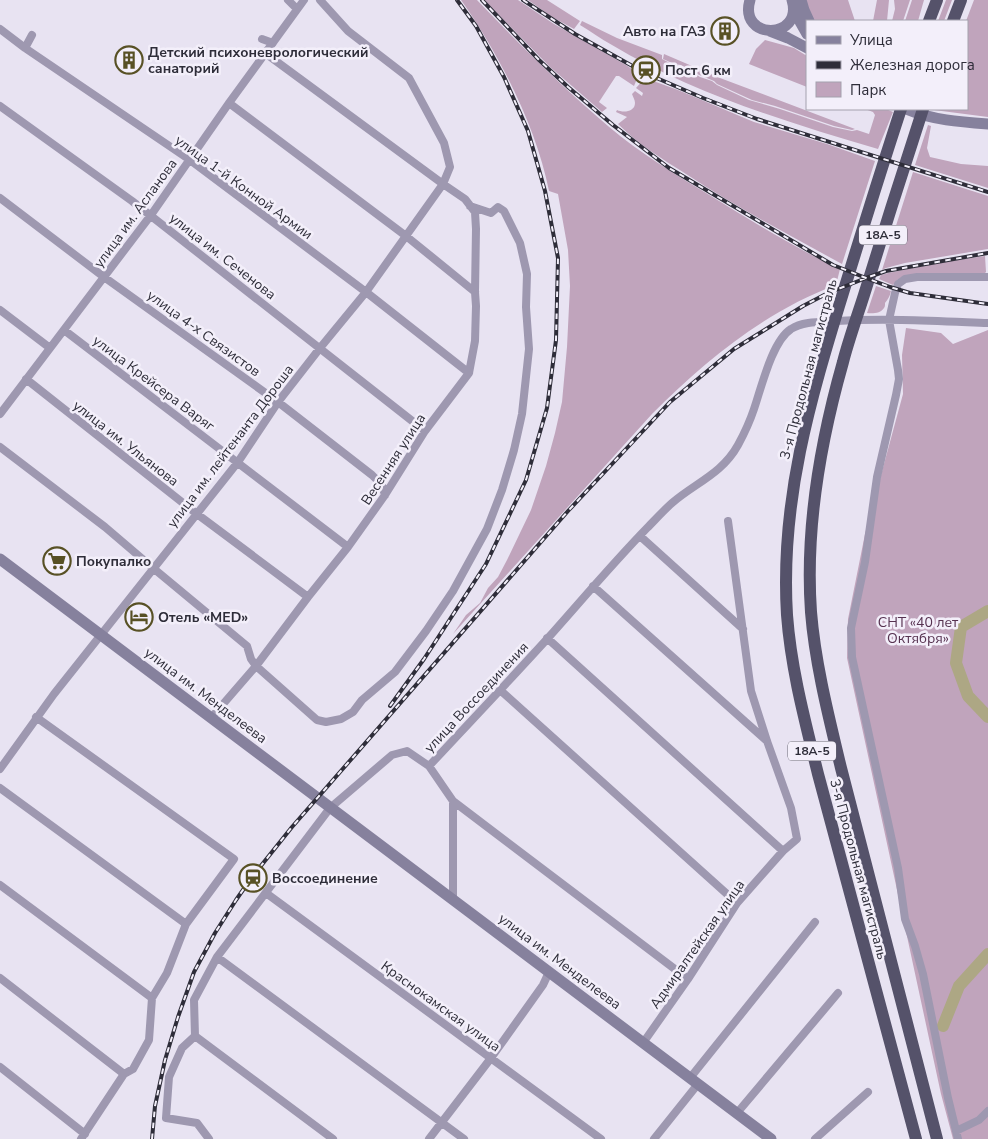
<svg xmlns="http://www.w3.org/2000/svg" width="988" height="1139" font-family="'Nunito Sans',sans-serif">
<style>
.green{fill:#c0a4bc}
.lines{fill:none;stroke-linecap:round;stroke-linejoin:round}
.river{stroke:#ada784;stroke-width:12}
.minor{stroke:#9e98b0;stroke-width:8}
.secondary{stroke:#86819d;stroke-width:11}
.trunk{stroke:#55526a;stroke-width:12}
.rail-casing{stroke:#2e2d39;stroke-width:4}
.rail{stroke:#f3effa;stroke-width:2;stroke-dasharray:5.5;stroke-linecap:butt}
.labels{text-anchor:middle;stroke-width:5;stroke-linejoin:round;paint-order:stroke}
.shield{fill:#f3effa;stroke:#696773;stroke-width:1}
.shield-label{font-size:12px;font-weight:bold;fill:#2e2d39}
.poi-label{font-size:14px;font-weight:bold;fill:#2e2d39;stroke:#f3effa;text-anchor:start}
.street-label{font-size:14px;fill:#2e2d39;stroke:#f3effa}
.park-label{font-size:14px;fill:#563250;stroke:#f3effa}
</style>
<rect width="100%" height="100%" fill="#e8e3f2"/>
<path class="green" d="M461 0H477C519 44 562 87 608 126 640 153 676 175 711 196 753 222 795 248 840 269L836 285C764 312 705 361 652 414L453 634 466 615 480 603 488 588 498 577 507 560 531 510 546 466 555 433 562 402 567 347 570 286 568 250 558 194 549 191C536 126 499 54 461 0Z
M484 0H518L554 24 626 65 639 74 634 86 619 76H616L599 102 607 108 602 112 550 67Z
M528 0H547L580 21 574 29 552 17Z
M804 0H848L855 21H813Z
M877 0H889L887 21H873Z
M894 0H910L903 21H892L895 9Z
M912 0H924L918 21H905Z
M946 0H952L944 21H938Z
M974 0H988V117L934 110 935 109H967L966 21Z
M582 21 617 38 662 55V59L674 65 686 68 700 77 712 81 717 85 749 100 780 109 833 127 852 131 857 130 869 134 875 115 873 112 865 109H886L893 112 878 149C789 123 692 93 612 45 601 39 590 31 580 25Z
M765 40 794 48 807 56V87L749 64 756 49Z
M664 54 720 78 855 129 852 130 834 126 775 106 752 100 717 84 714 81 697 74 681 65 674 64 663 59Z
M645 78 678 90 754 122 827 144 875 161 842 264C789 235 736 207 686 174 662 159 638 144 618 124L627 117 616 112 617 110C623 113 635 112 635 103 635 100 633 97 632 94L635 91 642 96 643 93 636 88Z
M928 125 931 126 927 148 930 157 961 164 988 166V188L915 165Z
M913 172 988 196V249L905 263 886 268 882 270Z
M985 256 986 272 984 274 902 277 897 280 893 285 879 279 881 275 888 273 937 263Z
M876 286 891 291C890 296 888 299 885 303 885 305 885 307 884 308 881 313 873 314 867 313Z
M906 328 941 333 953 344 988 330V1139H953L941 1094 847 658 848 619 865 534 903 394 902 355Z"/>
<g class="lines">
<path class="river" d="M988 611 961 627 956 663 968 696 988 717
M943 1026 959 986 988 954"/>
<path class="minor" d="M288 0 297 9
M0 29 25 48 190 160 366 292 469 373
M262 39 273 43
M25 48 32 35
M229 103 406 236 475 292
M0 106 132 201 425 431
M0 198 104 277 278 402 372 475 382 485 385 495
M0 310 50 348
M64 330 348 547
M26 379 197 514 308 597
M0 414 151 215 229 103 304 0
M0 447 105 527 153 568 247 646 251 659 256 666 317 720 326 722 341 719 353 712 362 700 395 672 426 631 453 591 487 529 502 490 514 450 522 414 529 349 526 307 527 274 520 243 504 211 498 207 491 213 470 206
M640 536 743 629
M593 586 767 741
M547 638 783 851
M500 690 737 903
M36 717 234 859 186 924 167 973 152 998 149 1040 133 1069 124 1074 81 1139
M211 718 256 666 308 597 348 547 385 495 425 431 469 373 475 341 476 306 475 292 476 229 475 212 465 199 443 184 265 53
M429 766C469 723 509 681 548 638 581 601 613 563 647 528 655 520 663 511 672 503 695 483 722 474 738 445 744 434 750 421 754 409 761 389 772 341 791 329 803 321 822 322 836 321 887 318 938 321 988 323
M0 769 54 694 238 462 278 402 320 348 366 292 443 184 450 167 444 143 409 78 348 31 320 0
M0 788 186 924
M0 885 152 998
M266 893 601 1139
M453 900V801
M217 957 464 1139
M0 978 124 1074
M195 1036 194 1000 217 957 330 808 392 755 407 751 429 766 453 801 688 979
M195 1036 333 1139
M195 1036 182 1048 169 1077 166 1118 197 1123 209 1139
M643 1043 688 979 737 903 783 851 797 839 791 808 767 741 751 691 728 521
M0 1067 85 1134
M690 1078 815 922
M737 1113 838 993
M956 1131 979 1120 988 1111
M429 1139 491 1058 543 985 549 972
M654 1139 698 1084
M815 1139 868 1092
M958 1139 948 1098 923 974 915 946 905 919 898 868 852 657 851 628 865 562 877 477 896 395 899 379 898 370 889 320 895 293 898 284 905 279 917 277H988"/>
<path class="secondary" d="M750 0C738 41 804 40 792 0
M801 0 804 10 809 21
M794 11 807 34
M770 31 788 38 807 48
M906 109C932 120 960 122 988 124
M0 559 771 1139"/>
<path class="trunk" d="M929 21 937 0
M953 21 961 0
M901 109C881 170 862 231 843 293 810 400 780 501 787 615 791 669 805 721 818 774L916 1139
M923 109C904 167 886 224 868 282 860 309 850 335 843 362 820 443 805 527 811 612 815 663 829 718 841 768L937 1139"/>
<g class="rail-casing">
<path id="rail" d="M482 0 539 60 568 87 613 125 669 168 718 197 833 265 866 278 890 287 910 293 988 304
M523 0 575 34 645 73 703 98 757 119 988 192
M390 706 424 659 486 564 526 480 547 408 556 340 558 258 545 191 528 131 504 77 476 26 457 0
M152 1139 155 1106 165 1060 178 1017 194 972 215 933 236 900 252 877 292 827 568 511 670 402 734 349 803 306 828 293 866 278 886 271 988 253"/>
</g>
<use href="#rail" class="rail"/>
</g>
<defs>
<g id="building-ring" transform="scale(1.4375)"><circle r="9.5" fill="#f3effa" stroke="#585125" stroke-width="1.5"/><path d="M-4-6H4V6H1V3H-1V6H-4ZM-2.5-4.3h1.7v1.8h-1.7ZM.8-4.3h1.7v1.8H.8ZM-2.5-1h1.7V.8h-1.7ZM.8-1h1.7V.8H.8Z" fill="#585125"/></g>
<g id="station-ring" transform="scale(1.4375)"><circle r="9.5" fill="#f3effa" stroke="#585125" stroke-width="1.5"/><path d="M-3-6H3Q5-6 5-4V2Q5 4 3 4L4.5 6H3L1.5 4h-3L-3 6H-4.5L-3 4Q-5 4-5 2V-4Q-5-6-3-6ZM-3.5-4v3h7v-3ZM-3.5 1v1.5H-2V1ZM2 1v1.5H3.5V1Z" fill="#585125"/></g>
<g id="supermarket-ring" transform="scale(1.4375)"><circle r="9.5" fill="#f3effa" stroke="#585125" stroke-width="1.5"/><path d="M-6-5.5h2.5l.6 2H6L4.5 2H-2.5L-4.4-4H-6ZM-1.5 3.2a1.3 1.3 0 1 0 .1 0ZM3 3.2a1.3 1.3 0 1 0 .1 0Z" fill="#585125"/></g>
<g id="hotel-ring" transform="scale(1.4375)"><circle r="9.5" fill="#f3effa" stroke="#585125" stroke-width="1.5"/><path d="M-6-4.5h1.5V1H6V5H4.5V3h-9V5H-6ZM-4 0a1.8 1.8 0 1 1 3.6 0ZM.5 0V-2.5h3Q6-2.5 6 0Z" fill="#585125"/></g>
</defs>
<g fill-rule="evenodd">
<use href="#building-ring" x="725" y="31"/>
<use href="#building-ring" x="129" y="60"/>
<use href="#station-ring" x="646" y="70"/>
<use href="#supermarket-ring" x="57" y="561"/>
<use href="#hotel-ring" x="139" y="617"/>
<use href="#station-ring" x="253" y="878"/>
</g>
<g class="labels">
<g class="shield">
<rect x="859" y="225.5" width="48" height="19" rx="4"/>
<rect x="788" y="741.5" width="48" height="19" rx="4"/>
</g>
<g class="shield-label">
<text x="883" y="239">18А-5</text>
<text x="812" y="755">18А-5</text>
</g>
<g class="poi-label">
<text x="706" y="36" text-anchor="end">Авто на ГАЗ</text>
<text x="148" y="57">Детский психоневрологический<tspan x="148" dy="16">санаторий</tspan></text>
<text x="665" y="75">Пост 6 км</text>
<text x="76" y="566">Покупалко</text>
<text x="158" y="622">Отель «MED»</text>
<text x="272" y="883">Воссоединение</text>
</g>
<g class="street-label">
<text transform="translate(244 187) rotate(36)" y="5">улица 1-й Конной Армии</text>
<text transform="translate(135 213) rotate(-54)" y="5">улица им. Асланова</text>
<text transform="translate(223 256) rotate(38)" y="5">улица им. Сеченова</text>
<text transform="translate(204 333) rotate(36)" y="5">улица 4-х Связистов</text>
<text transform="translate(808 369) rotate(-75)" y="5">3-я Продольная магистраль</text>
<text transform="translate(154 383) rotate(37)" y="5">улица Крейсера Варяг</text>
<text transform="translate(126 443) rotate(38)" y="5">улица им. Ульянова</text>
<text transform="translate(230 446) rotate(-53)" y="5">улица им. лейтенанта Дороша</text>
<text transform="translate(393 459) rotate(-57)" y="5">Весенняя улица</text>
<text transform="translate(206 695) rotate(37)" y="5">улица им. Менделеева</text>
<text transform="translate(476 697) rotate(-47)" y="5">улица Воссоединения</text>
<text transform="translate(859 869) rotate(75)" y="5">3-я Продольная магистраль</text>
<text transform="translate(697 944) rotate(-55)" y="5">Адмиралтейская улица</text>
<text transform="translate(560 961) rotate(37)" y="5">улица им. Менделеева</text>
<text transform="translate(441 1006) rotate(36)" y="5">Краснокамская улица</text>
</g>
<g class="park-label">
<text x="918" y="627">СНТ «40 лет<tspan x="918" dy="16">Октября»</tspan></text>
</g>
</g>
<rect x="806" y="20" width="162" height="90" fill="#f3effa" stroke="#a4a1ad"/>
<rect x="816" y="36" width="25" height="8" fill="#86819d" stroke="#a4a1ad"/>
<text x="850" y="45" font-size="15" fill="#2e2d39">Улица</text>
<rect x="816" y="61" width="25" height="8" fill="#2e2d39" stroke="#a4a1ad"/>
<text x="850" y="70" font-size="15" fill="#2e2d39">Железная дорога</text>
<rect x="816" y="82" width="25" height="15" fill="#c0a4bc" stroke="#a4a1ad"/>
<text x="850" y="95" font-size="15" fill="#2e2d39">Парк</text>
</svg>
